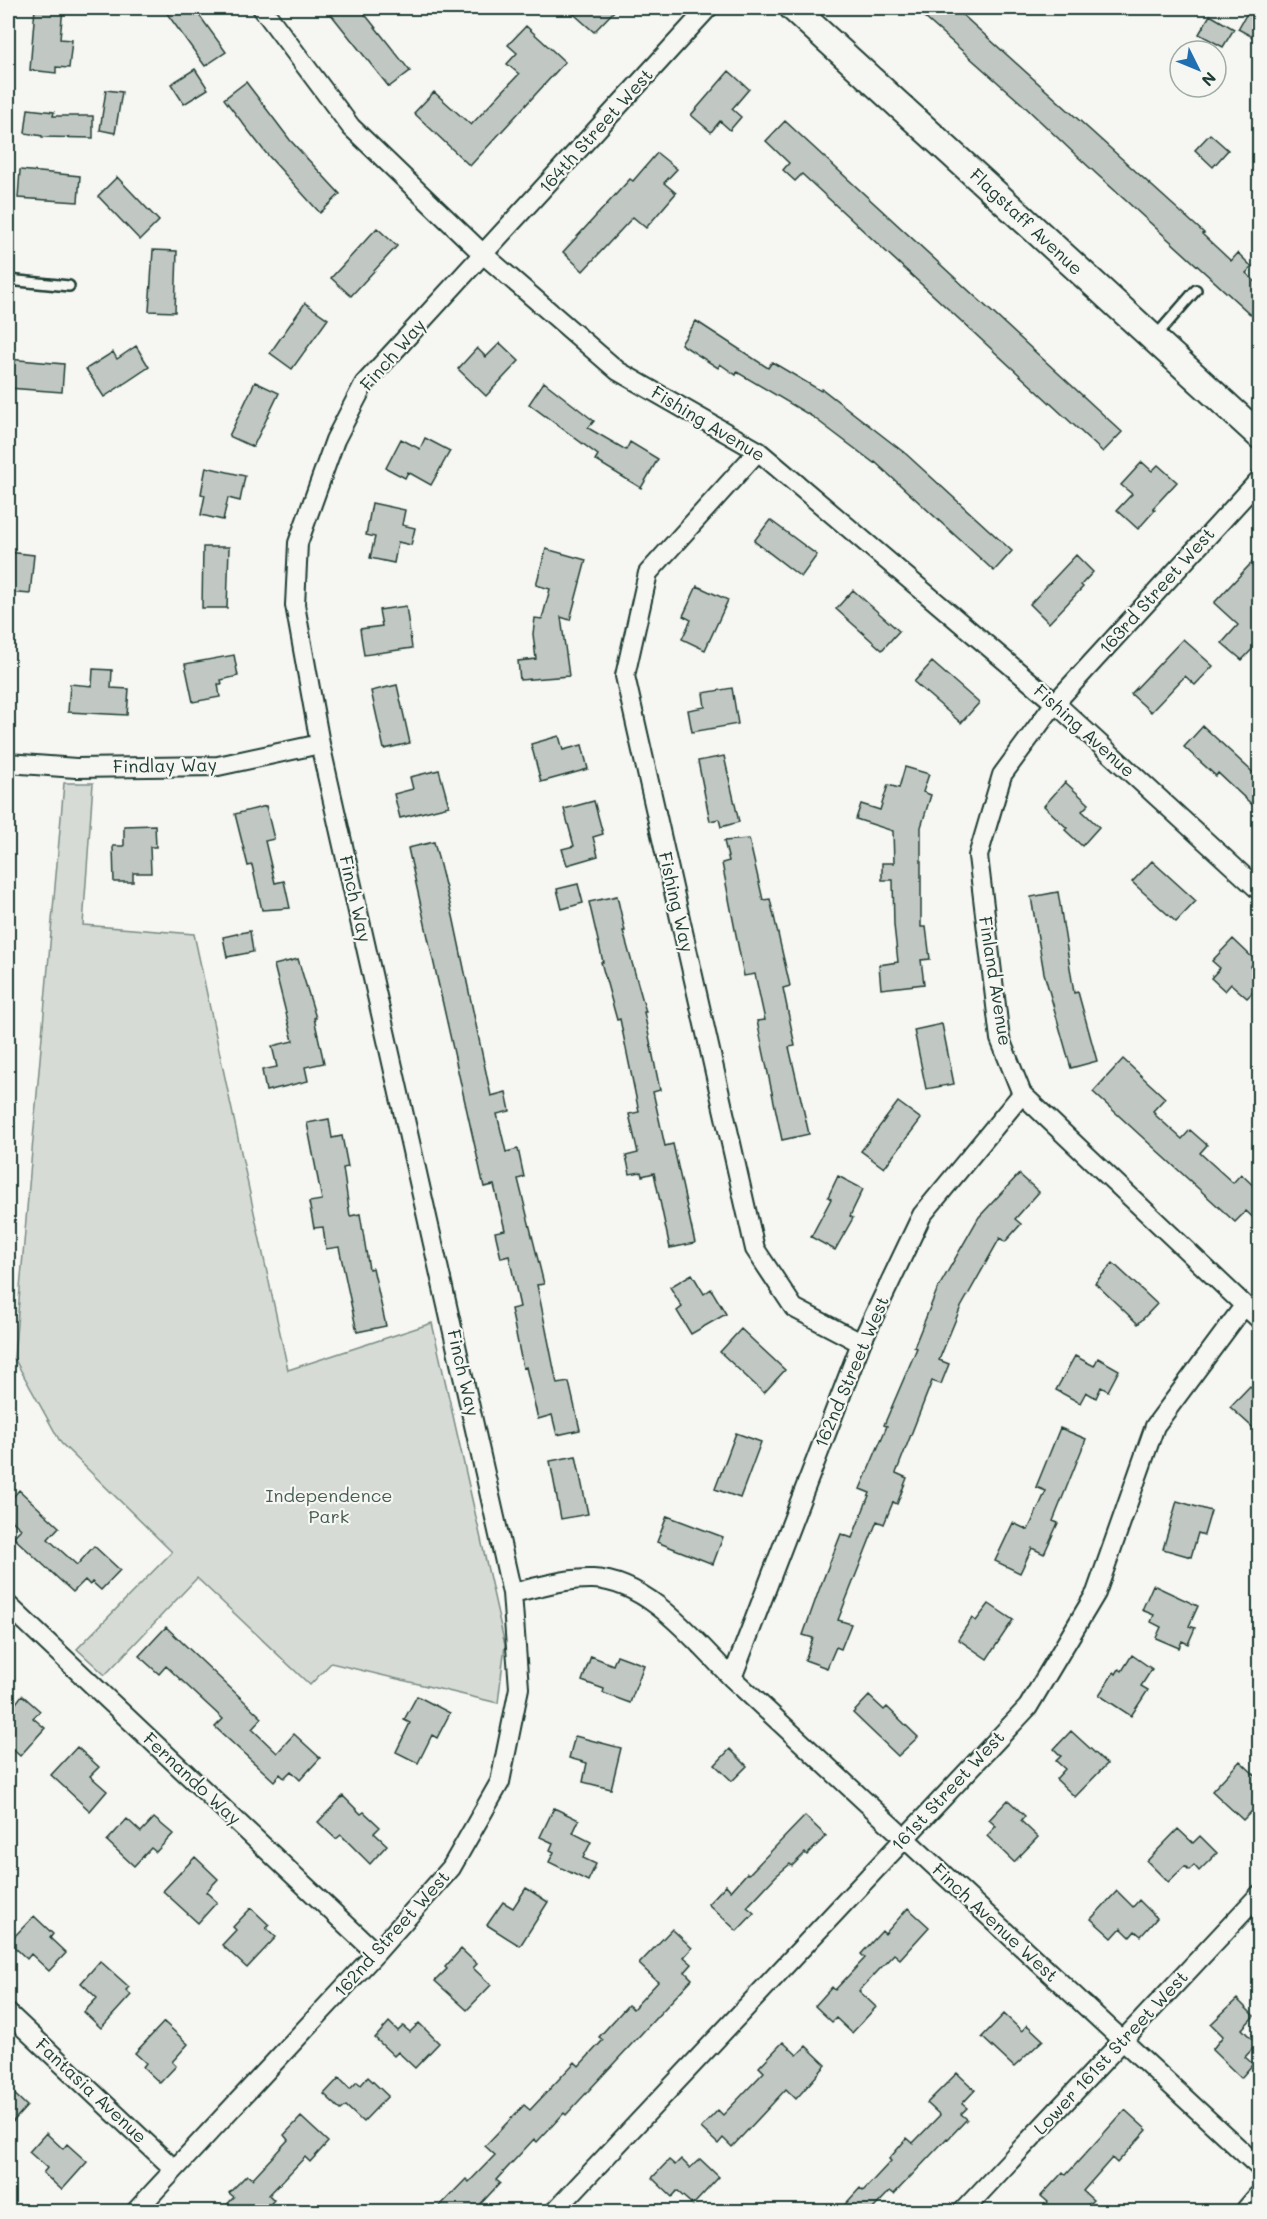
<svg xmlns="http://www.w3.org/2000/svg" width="1267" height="2219" font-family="Mali,sans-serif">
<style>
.green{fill:#d6dbd6;stroke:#7a8c85;stroke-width:1.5}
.building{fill:#c1c8c3;stroke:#1f3d34;stroke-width:1.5}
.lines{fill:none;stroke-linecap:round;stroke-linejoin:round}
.lane-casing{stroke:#1f3d34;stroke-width:14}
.street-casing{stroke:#1f3d34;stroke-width:22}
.secondary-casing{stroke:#1f3d34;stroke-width:30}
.lane{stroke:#f6f6f2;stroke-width:9}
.street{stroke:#f6f6f2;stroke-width:18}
.secondary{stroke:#f6f6f2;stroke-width:26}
.labels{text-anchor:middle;stroke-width:4.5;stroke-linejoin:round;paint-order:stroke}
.street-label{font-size:18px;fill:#1f3d34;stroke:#f6f6f2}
.park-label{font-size:18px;fill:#445d54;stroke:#f6f6f2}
</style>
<rect width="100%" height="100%" fill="#f6f6f2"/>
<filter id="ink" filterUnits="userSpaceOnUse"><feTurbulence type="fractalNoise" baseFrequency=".0167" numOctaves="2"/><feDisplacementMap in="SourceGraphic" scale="12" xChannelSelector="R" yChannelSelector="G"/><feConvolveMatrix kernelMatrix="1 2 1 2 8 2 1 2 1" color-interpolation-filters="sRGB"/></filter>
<g filter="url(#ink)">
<path class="green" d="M64 783H93L83 925 194 934 288 1370 432 1323 505 1645 498 1703 331 1663 310 1685 197 1578 105 1675 77 1649 172 1552 61 1443 14 1358Z"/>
<path class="building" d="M35 8H63L60 39 72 40 69 68 56 67V73L30 70Z
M163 8H194L226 52 205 66Z
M326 8H360L410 71 389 87Z
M567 8H617L594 32Z
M914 8H955L1204 233 1202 234 1231 261 1238 253 1252 267 1246 273 1260 286V323L1078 157 1021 103Z
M1250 8H1260V41L1238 29Z
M1210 15 1234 29 1223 47 1199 34Z
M526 26 565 62 470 166 414 113 434 92 471 125 519 74 507 64 517 53 508 45Z
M195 69 208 89 184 104 171 84Z
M729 71 749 89 732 109 741 117 730 130 720 121 711 132 691 115Z
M246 82 290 140 340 194 320 213 265 152 224 99Z
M106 90 122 92 115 133 100 130Z
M28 109 54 112 53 116H93V138L42 137V136L25 133Z
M785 121 1122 432 1103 452 802 174 795 181 783 170 789 163 766 141Z
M1210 134 1228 150 1213 167 1195 150Z
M657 153 677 169 664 183 676 193 646 228 633 217 583 271 563 252 630 179 633 181Z
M20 170 80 176 78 202 18 198Z
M117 177 159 221 140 240 98 196Z
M377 228 397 246 351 296 331 278Z
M153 250 177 251 175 312 149 311Z
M305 303 328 319 292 369 270 353Z
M696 321 768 368 772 362 821 391 822 389 906 454 1012 551 994 571 875 462 874 463 813 417 737 372 736 375 720 364 718 368 681 344Z
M500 343 519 361 486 396 458 369 477 348 486 357Z
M136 346 149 367 104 397 86 369 113 352 117 359Z
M8 359 64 364 62 392 8 388Z
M255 382 279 393 253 447 229 436Z
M544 382 594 421 588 428 626 450 630 442 658 459 641 488 595 460 598 455 529 404Z
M425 438 450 451 431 485 408 472 405 478 386 468 401 439 420 449Z
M1142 462 1152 471 1158 465 1177 482 1153 508 1155 510 1138 529 1117 510 1132 494 1121 485Z
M206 467 245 476 240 501 228 498 223 520 201 515 205 495 201 494Z
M372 503 405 510 402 525 415 528 411 545 398 542 394 563 370 558 375 537 366 535Z
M770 520 817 555 801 577 754 541Z
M203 547H229L227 608H202Z
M546 549 586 560 570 620 561 617 569 676 520 680 518 661 536 659 533 634 535 618 542 619 550 589 536 585Z
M8 552 34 555 30 594 8 592Z
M1260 554V641L1242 660 1222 643 1238 625 1214 603Z
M1076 555 1093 572 1081 585 1083 587 1049 623 1030 604Z
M697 586 728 600 705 650 682 639 691 620 683 616Z
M853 590 899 631 882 650 836 609Z
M406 606 412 648 364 655 360 629 382 626 379 610Z
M1183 639 1213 666 1195 685 1185 676 1151 712 1131 694Z
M234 655 238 676 221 680 222 684H218L220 697 193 702 185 664Z
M932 662 979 703 961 723 914 682Z
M93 669 112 670 111 688 129 689 127 715 68 712 70 684 92 686Z
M397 685 410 743 384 749 371 691Z
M732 688 738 724 692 732 688 710 705 707 703 693Z
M1203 726 1260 779V812L1218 773 1216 776 1184 747Z
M559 736 563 750 582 745 588 769 541 782 531 744Z
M724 756 739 822 721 827 719 819 710 821 698 761Z
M905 767 929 774 923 792 931 795 921 827V927H926L930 959 921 960 924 984 881 989 879 965 898 962 894 925 893 880H882V863H894L893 831 856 819 861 804 880 810 888 785 899 788Z
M439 770 449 806 400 818 394 794 413 789 410 777Z
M1065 782 1089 804 1082 811 1099 827 1082 846 1065 830 1067 828 1044 806Z
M594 801 603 834 593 837 598 856 567 865 562 849 574 846 564 809Z
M266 806 274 839 265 841 275 883 284 881 290 908 262 910 252 865 248 866 235 814Z
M155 825 156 847H150L151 873H133V882H114L113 846H124V826Z
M749 839 763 900 770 899 790 986 783 988 795 1046 789 1047 809 1134 782 1140 757 1021 765 1020 755 974 744 976 722 863 729 861 724 841Z
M434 842 453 916 491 1096 506 1092 510 1111 497 1114 506 1152 518 1149 524 1177 518 1179 544 1284 537 1285 557 1384 569 1382 580 1430 557 1435 552 1415 538 1419 526 1367 523 1368 511 1309 520 1307 509 1256 501 1258 495 1232 505 1230 494 1185 484 1187 408 848Z
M1152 861 1196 901 1176 922 1132 882Z
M578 884 583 903 562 909 557 889Z
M1058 892 1074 993 1078 992 1097 1061 1071 1068 1044 973 1031 897Z
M617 896 625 931H623L646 1012H644L660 1090 653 1092 665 1146 673 1144 695 1243 670 1248 654 1173 642 1176 641 1172 630 1174 626 1156 638 1153 629 1114 639 1112 620 1019 617 1020 601 962H603L589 902Z
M250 931 253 952 227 957 223 937Z
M1233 939 1256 961 1250 967 1260 976V985L1247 998 1231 984 1225 991 1211 978 1220 968 1212 961Z
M298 959 316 1018H314L324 1063 305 1067 308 1081 266 1091 262 1070 277 1067 272 1046 293 1041 274 965Z
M942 1024 954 1084 926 1089 914 1030Z
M1123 1059 1165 1098 1153 1111 1155 1113 1154 1114 1182 1139 1190 1130 1207 1145 1200 1153 1233 1183 1241 1174 1260 1192V1224L1246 1211 1235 1222 1093 1092Z
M898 1102 921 1119 884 1168 861 1151Z
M329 1119 332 1138 342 1136 348 1167 343 1168 350 1216 360 1214 369 1269 373 1268 386 1326 357 1332 339 1247 326 1249 323 1227 314 1228 309 1202 322 1200 307 1123Z
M1019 1174 1039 1192 1015 1219 1021 1224 1005 1242 1000 1238 960 1309 939 1360 949 1364 941 1384 932 1381 896 1473 907 1478 897 1504 893 1502 884 1524 877 1521 838 1620 851 1624 841 1649 836 1647 827 1668 805 1660 813 1638 803 1635 819 1590 841 1534 852 1538 870 1493 860 1489 887 1426 884 1425 917 1348 914 1347 937 1290 979 1217Z
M838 1176 863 1189 850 1216 853 1218 835 1250 811 1237 831 1199 828 1197Z
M1113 1263 1157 1304 1138 1324 1095 1283Z
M692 1274 704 1294 711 1289 726 1314 691 1334 677 1311 682 1307 670 1287Z
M741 1329 785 1370 764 1393 720 1352Z
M1075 1356 1094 1366 1098 1358 1119 1370 1108 1391 1101 1387 1096 1398 1086 1392 1080 1403 1056 1390Z
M1250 1386 1260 1396V1434L1230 1407Z
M1060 1428 1086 1439 1053 1521 1058 1523 1044 1554 1032 1548 1020 1573 995 1561 1013 1523 1028 1530 1046 1491 1036 1487Z
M736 1433 761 1442 740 1498 715 1489Z
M576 1456 588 1514 561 1519 550 1461Z
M19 1490 59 1527 48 1539 77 1565 94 1546 120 1570 101 1590 92 1582 90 1585 85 1580 73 1592 13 1537 21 1529 8 1517V1503Z
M1177 1501 1211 1511 1204 1535 1198 1533 1191 1557 1163 1549Z
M667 1516 723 1537 713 1564 657 1542Z
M1153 1585 1198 1606 1189 1626 1195 1628 1188 1644 1182 1641 1179 1648 1156 1638 1161 1627 1151 1622 1154 1615 1142 1610Z
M989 1604 1013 1620 987 1659 958 1639 972 1618 976 1621Z
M166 1627 262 1718 252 1729 277 1753 294 1734 320 1758 300 1780 291 1771 284 1778 280 1774 274 1781 215 1727 223 1719 166 1666 159 1674 139 1656Z
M617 1655 644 1665 630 1703 603 1693 604 1689 582 1681 591 1656 613 1665Z
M1132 1655 1152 1669 1141 1686 1148 1690 1131 1716 1099 1695 1114 1672 1116 1674 1119 1669 1122 1671Z
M22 1695 40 1711 33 1718 45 1728 20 1756 8 1745V1714Z
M417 1696 450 1713 437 1738 432 1735 418 1763 396 1752 410 1723 404 1720Z
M869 1696 884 1710 887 1707 918 1737 898 1756 853 1713Z
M1071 1731 1107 1764 1075 1797 1056 1779 1065 1769 1056 1761 1061 1756 1054 1749Z
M575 1736 621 1748 611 1789 583 1782 587 1763 569 1758Z
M77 1747 99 1767 90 1776 107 1791 90 1811 51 1775Z
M730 1749 747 1766 732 1781 715 1765Z
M1240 1761 1260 1780V1803L1243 1820 1212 1791Z
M343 1796 361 1814 364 1812 380 1827 374 1833 387 1845 370 1864 341 1835 336 1839 318 1822Z
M1008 1800 1025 1816 1021 1821 1038 1837 1014 1862 987 1836 996 1826 989 1820Z
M554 1808 579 1820 573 1833 591 1842 583 1858 596 1864 588 1881 549 1862 554 1852 550 1850 553 1843 540 1837Z
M805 1816 826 1836 807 1855 805 1853 792 1866 790 1864 776 1876 747 1907 754 1913 737 1931 708 1904 726 1885 731 1891 747 1873 749 1874Z
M154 1818 173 1834 156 1852 151 1848 134 1866 107 1841 127 1819 141 1832Z
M1178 1829 1193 1843 1200 1836 1217 1853 1199 1871 1194 1865 1189 1870 1185 1866 1168 1882 1147 1861Z
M195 1857 218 1879 206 1892 217 1902 198 1923 163 1891Z
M526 1888 548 1902 520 1946 487 1925 503 1902 513 1908Z
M1117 1891 1133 1907 1139 1900 1157 1918 1141 1936 1135 1931 1130 1937 1121 1928 1112 1938 1091 1919Z
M251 1908 269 1925 266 1928 276 1937 247 1968 222 1945 236 1930 233 1927Z
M908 1908 929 1927 900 1959 894 1954 859 1991 876 2007 852 2033 836 2018 832 2022 815 2006 832 1987 835 1990 865 1958 861 1954 882 1931 885 1934Z
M34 1916 53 1934 50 1938 66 1953 49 1971 31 1954 27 1959 9 1942Z
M672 1929 692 1948 684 1957 692 1964 685 1972 692 1979 566 2115 564 2113 537 2142 534 2139 496 2180 500 2183 474 2211H435L466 2179 469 2182 495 2155 485 2146 524 2105 530 2110 575 2062 579 2066 603 2040 599 2037 628 2005 633 2009 658 1982 639 1964Z
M461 1949 477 1964 473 1968 491 1985 467 2010 435 1981 447 1969 445 1967Z
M100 1961 129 1987 126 1990 131 1995 101 2028 84 2012 97 1998 81 1983Z
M1237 1999 1254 2016 1242 2029 1257 2044 1245 2057 1253 2064 1241 2078 1212 2050 1223 2036 1211 2024Z
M1004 2014 1022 2031 1027 2025 1043 2040 1014 2067 982 2037Z
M164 2022 188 2044 172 2062 176 2066 160 2083 143 2067 146 2063 135 2053Z
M389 2022 398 2031 403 2026 410 2032 419 2023 439 2043 415 2068 398 2052 394 2056 375 2038Z
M783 2042 797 2055 806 2046 826 2065 796 2099 786 2089 732 2147 723 2138 718 2144 701 2128 718 2110 723 2115 764 2072 759 2067Z
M957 2073 975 2090 962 2104 967 2108 961 2114 967 2119 948 2139 947 2138 894 2194 890 2191 871 2211H839L860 2188 863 2191 891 2161 889 2159 907 2138 913 2143 940 2115 927 2103Z
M368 2077 388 2096 363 2122 346 2106 341 2110 324 2094 339 2078 350 2089 357 2082 361 2085Z
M8 2088 27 2106 8 2127Z
M1125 2110 1147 2130 1117 2163 1112 2158 1083 2191 1093 2200 1082 2211H1040L1048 2202 1041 2196 1063 2172 1066 2175Z
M301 2117 328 2142 310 2162 305 2157 269 2195 274 2200 264 2211H221L234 2197 229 2193 247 2175 252 2179 288 2140 284 2135Z
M46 2133 63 2149 67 2144 87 2162 62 2190 43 2173 47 2168 29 2152Z
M681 2159 690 2168 700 2159 719 2177 693 2205 677 2191 672 2197 652 2178 669 2160 675 2165Z"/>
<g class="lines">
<g class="lane-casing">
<path id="lane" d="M8 280 69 286
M1155 337 1196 290"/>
</g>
<g class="street-casing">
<path id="street" d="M262 8 351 127 483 254 618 371 758 451 1055 703 1260 891
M758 451 648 573 625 676 755 1249 794 1308 861 1343
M1260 479 1055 703 1002 775 978 856 1000 1039 1022 1094 1260 1320
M8 763 76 768 218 766 320 744
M512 1593C539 1587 566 1578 593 1579 649 1581 695 1641 732 1678L1260 2168
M8 1605 376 1953
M732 1678 861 1343 922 1215 1022 1094
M8 2013 174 2169
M135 2212 376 1953 451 1868 500 1782 519 1688 512 1593 320 744 295 605 298 543 335 440 364 384 708 8
M554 2212 1028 1707 1096 1593 1155 1426 1244 1306
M962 2212 1260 1894"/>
</g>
<g class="secondary-casing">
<path id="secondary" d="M793 8 1260 436
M1249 2212 1260 2199"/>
</g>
<use href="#lane" class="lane"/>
<use href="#street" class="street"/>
<use href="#secondary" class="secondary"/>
</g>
</g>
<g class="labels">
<g class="street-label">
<text transform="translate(596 131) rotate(-48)" y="6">164th Street West</text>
<text transform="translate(1026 222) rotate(43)" y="6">Flagstaff Avenue</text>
<text transform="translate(393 355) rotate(-49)" y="6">Finch Way</text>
<text transform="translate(708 424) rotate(31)" y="6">Fishing Avenue</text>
<text transform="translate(1157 591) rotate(-48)" y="6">163rd Street West</text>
<text transform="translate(1084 731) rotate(42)" y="6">Fishing Avenue</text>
<text transform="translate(165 766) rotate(-1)" y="6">Findlay Way</text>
<text transform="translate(355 899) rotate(77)" y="6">Finch Way</text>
<text transform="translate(676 902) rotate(77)" y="6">Fishing Way</text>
<text transform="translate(995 981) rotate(81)" y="6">Finland Avenue</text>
<text transform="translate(852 1372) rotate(-67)" y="6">162nd Street West</text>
<text transform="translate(463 1373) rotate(77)" y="6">Finch Way</text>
<text transform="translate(192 1779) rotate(43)" y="6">Fernando Way</text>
<text transform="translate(948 1791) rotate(-47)" y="6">161st Street West</text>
<text transform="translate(995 1923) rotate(43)" y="6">Finch Avenue West</text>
<text transform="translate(392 1934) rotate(-48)" y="6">162nd Street West</text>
<text transform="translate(1111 2053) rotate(-47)" y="6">Lower 161st Street West</text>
<text transform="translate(91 2091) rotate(43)" y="6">Fantasia Avenue</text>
</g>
<g class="park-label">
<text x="329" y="1502">Independence<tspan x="329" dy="21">Park</tspan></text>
</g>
</g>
<rect width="1267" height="2219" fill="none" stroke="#f6f6f2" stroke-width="30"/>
<rect x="15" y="15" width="1237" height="2189" fill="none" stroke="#1f3d34" stroke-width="2" filter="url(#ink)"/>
<g transform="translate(1198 69) rotate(133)"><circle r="28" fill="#f6f6f2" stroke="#a0aca6" stroke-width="1.5"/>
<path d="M0-4.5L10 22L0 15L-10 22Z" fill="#1f6fb2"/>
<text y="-9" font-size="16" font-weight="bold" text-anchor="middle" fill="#1f3d34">N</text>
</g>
</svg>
